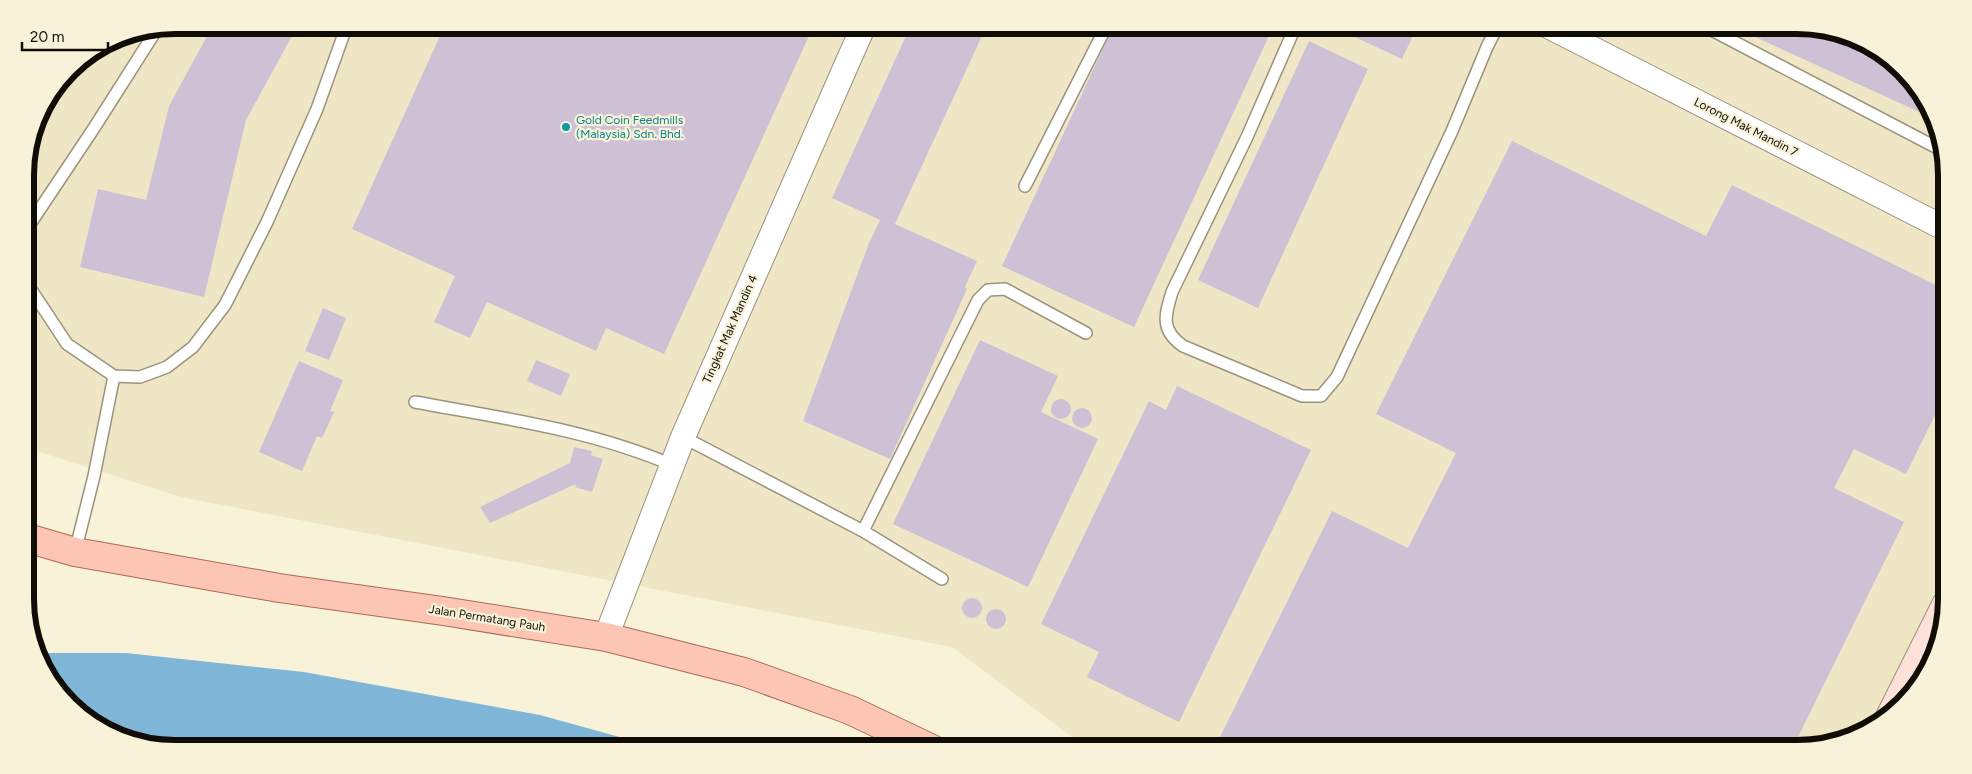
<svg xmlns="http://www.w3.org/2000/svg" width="1972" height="774" font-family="Figtree,sans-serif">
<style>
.built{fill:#efe6c6}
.water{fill:#7fb6d8}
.building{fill:#cec1d6}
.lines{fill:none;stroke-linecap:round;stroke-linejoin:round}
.lane-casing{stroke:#9a937d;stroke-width:14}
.street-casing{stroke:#9a937d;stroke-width:26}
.secondary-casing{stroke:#9a937d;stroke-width:30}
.primary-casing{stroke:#a96c56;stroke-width:30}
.lane{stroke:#fff;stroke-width:11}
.street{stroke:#fff;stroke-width:24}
.secondary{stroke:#fee2d9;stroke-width:28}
.primary{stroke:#fdc5b3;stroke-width:28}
.culture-dot{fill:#0f9aa8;stroke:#f8f2d9;stroke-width:2}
.labels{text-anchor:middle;stroke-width:4.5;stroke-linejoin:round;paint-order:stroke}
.culture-label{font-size:12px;fill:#0d838f;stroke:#f8f2d9;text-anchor:start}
.street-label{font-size:12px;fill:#0f0d06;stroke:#f8f2d9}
.rim{fill:none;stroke:#0f0d06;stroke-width:6}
</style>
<rect width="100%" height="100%" fill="#f8f2d9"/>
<path class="built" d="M175 25H1797L1845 33 1910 76 1932 109 1946 155 1947 599 1888 718 1845 741 1806 749H1088L952 647 181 497 27 448 25 165 41 108 76 62 118 36Z"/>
<path class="water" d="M40 653H126L304 672 540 715 663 749H175L127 741 62 698Z"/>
<path class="building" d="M213 25H298L246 120 204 297 80 267 98 189 146 200 169 106Z
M445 25H814L664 354 606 328 596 351 487 302 470 338 434 322 455 276 352 229Z
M911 25H987L895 224 977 261 965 287 967 289 890 459 803 421 869 243 880 220 832 198Z
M1114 25H1274L1134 327 1002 266Z
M1329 25H1418L1402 59Z
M1729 25H1797L1845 33 1910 76 1930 106 1926 115Z
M1309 41 1368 69 1258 308 1198 280Z
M1512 141 1706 236 1732 185 1946 290V393L1906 474 1854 449 1834 488 1904 522 1792 749H1214L1332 511 1408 548 1456 453 1376 414Z
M323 308 346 318 329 360 305 351Z
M980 340 1058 376 1041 412 1098 439 1028 587 893 524Z
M536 360 570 374 561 396 527 381Z
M299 361 343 380 330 411 334 412 322 438 317 436 302 471 259 452Z
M1177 386 1311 450 1179 722 1087 677 1099 652 1041 624 1149 401 1166 410Z
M1051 409a10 10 0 1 1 20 0a10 10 0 1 1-20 0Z
M1072 418a10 10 0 1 1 20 0a10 10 0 1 1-20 0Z
M574 447 592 451 591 455 603 459 592 492 575 487 576 484 490 523 480 507 570 463Z
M962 608a10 10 0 1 1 20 0a10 10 0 1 1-20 0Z
M986 619a10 10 0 1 1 20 0a10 10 0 1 1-20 0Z"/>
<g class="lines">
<g class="lane-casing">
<path id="lane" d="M1296 25 1247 137 1172 292C1165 315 1160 330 1183 346L1302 396H1321L1337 377 1452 131 1487 47 1498 25
M1702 25 1945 152
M1025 186 1107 25
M26 230 94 128 157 29
M26 282 67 344 114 376 94 476 75 552
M114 376 140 377 167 367 193 347 225 305 267 222 317 109 347 25
M415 402C502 418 591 430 672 465
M683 437 863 531 942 579
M863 531 978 300 988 290 1005 289 1086 333"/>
</g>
<g class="street-casing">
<path id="street" d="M1546 25 1946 229
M606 637 683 437 864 25"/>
</g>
<g class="secondary-casing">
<path id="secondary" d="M1891 715 1946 605"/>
</g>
<g class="primary-casing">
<path id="primary" d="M27 538 75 552 279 588 443 611 606 637 744 672 850 710 932 749"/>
</g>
<use href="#lane" class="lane"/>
<use href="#street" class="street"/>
<use href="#secondary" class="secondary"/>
<use href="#primary" class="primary"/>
</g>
<circle class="culture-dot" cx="566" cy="127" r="5"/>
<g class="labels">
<g class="culture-label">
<text x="576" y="124">Gold Coin Feedmills<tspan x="576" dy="14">(Malaysia) Sdn. Bhd.</tspan></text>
</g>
<g class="street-label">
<text transform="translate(1746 127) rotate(27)" y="4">Lorong Mak Mandin 7</text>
<text transform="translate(730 329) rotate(-66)" y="4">Tingkat Mak Mandin 4</text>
<text transform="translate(487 618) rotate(9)" y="4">Jalan Permatang Pauh</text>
</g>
</g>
<path d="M0 0H1972V774H0ZM175 34H1797A141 141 0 0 1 1938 175V599A141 141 0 0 1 1797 740H175A141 141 0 0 1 34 599V175A141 141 0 0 1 175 34Z" fill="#f8f2d9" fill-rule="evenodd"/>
<path class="rim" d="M175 34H1797A141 141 0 0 1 1938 175V599A141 141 0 0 1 1797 740H175A141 141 0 0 1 34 599V175A141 141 0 0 1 175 34Z"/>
<path d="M22 42v8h86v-8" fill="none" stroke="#0f0d06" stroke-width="2.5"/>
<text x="30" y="42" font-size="15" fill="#0f0d06" stroke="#f8f2d9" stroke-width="4" paint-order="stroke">20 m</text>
</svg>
